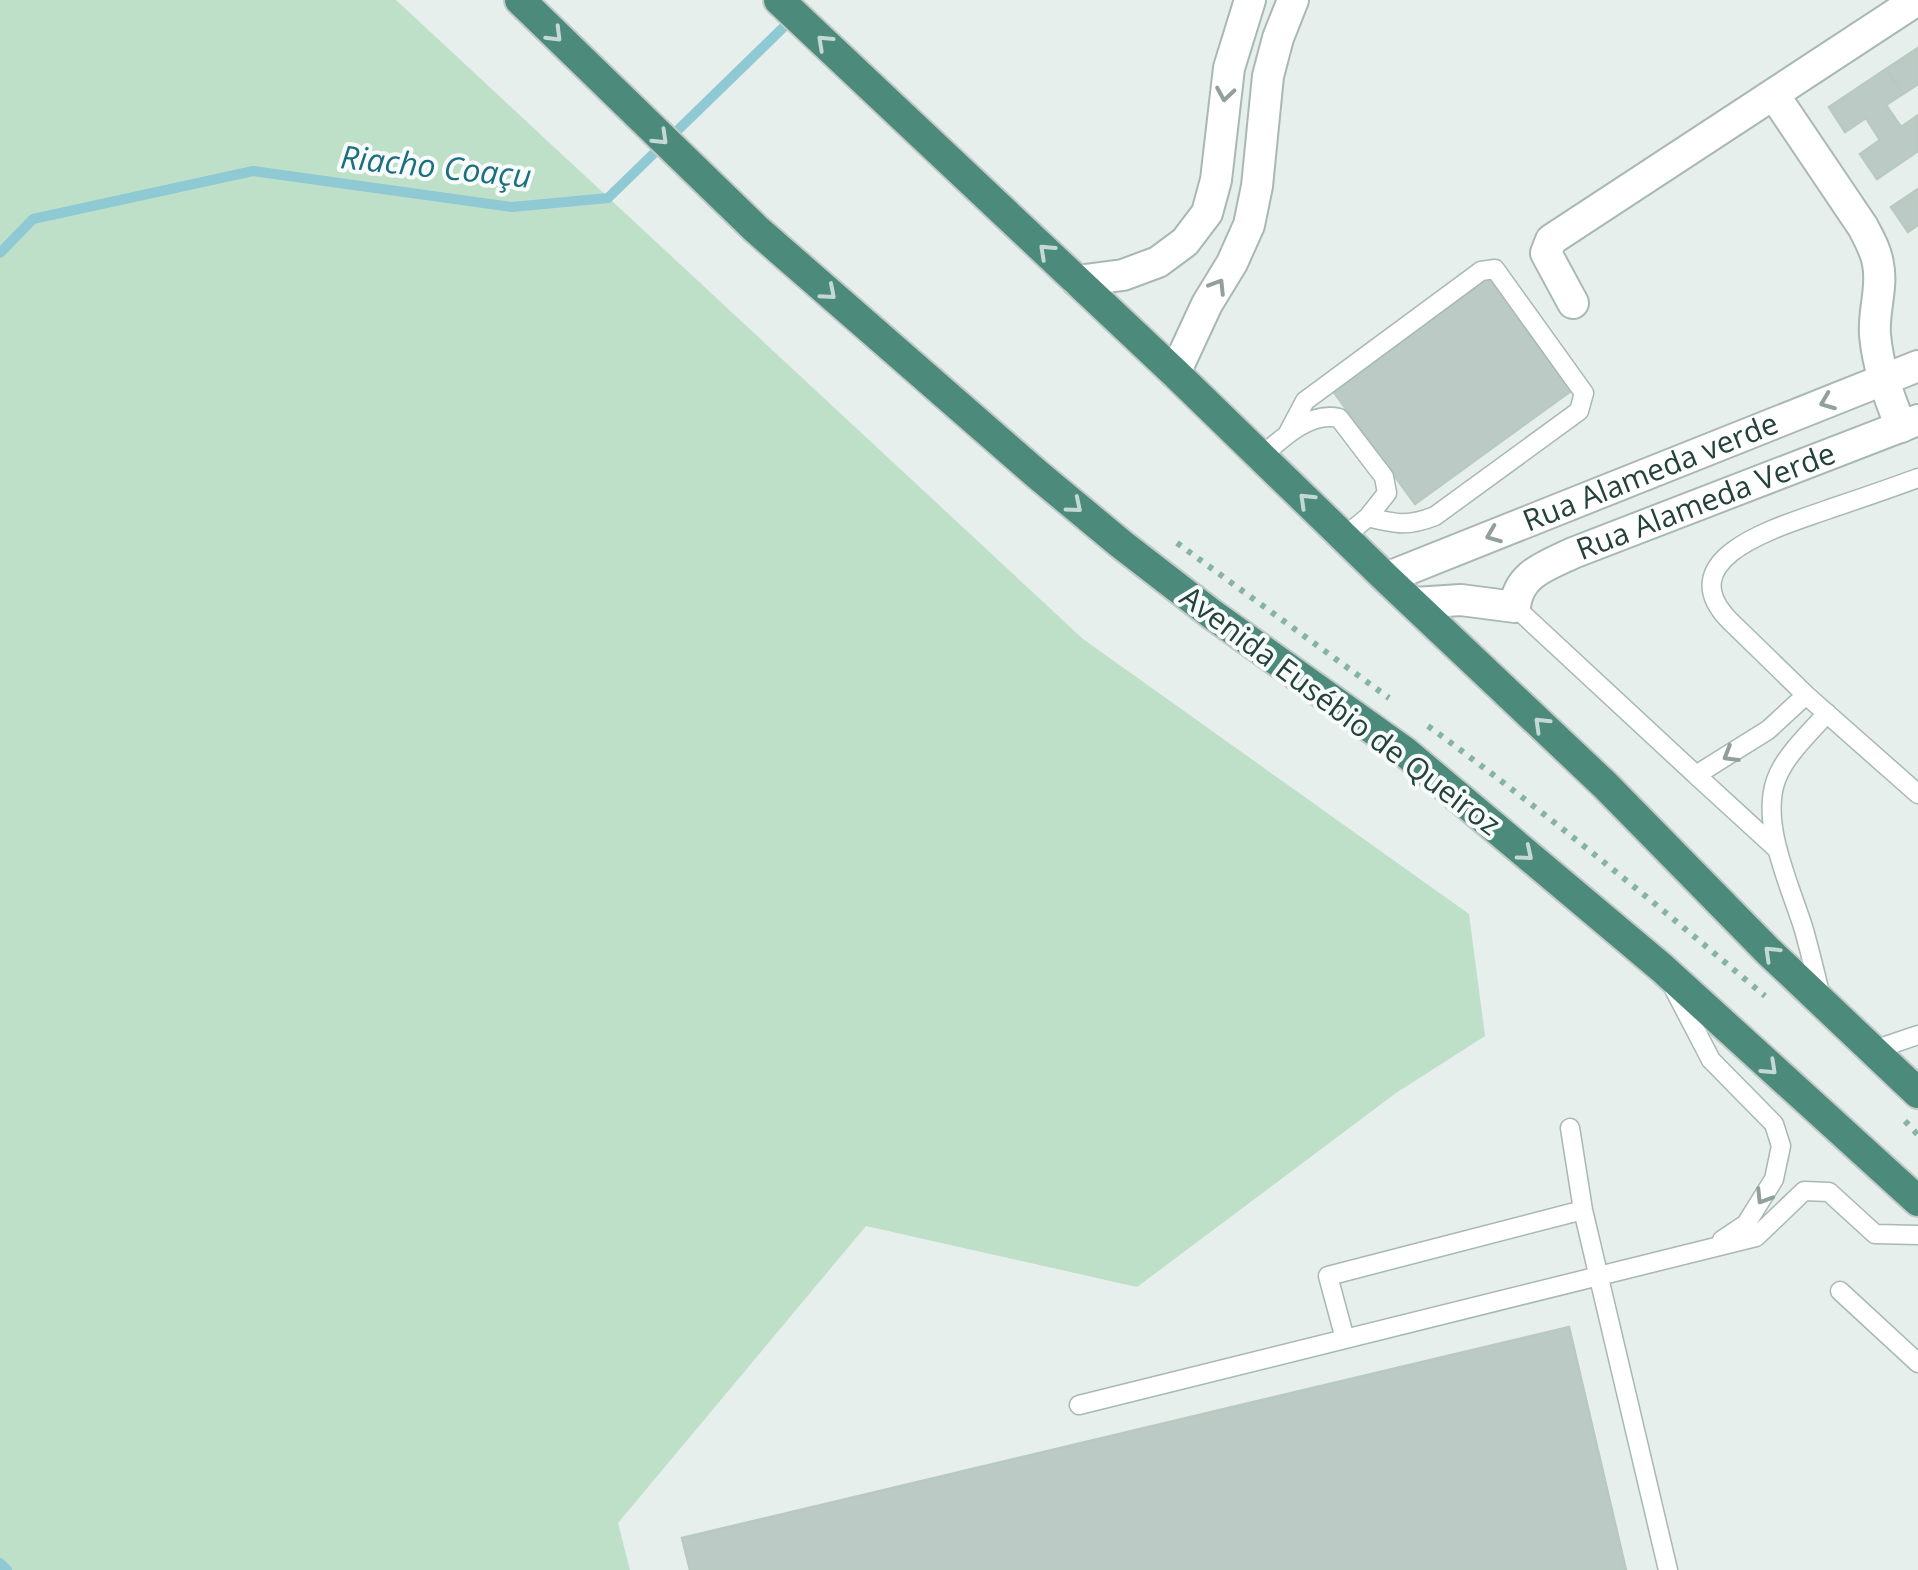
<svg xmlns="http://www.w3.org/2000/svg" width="1918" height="1570" font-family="'Open Sans',sans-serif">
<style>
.green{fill:#bfe0c8}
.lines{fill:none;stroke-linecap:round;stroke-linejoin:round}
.stream{stroke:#8ec9d4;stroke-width:10}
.building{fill:#bbcac4;stroke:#b8c9c2;stroke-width:2.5}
.service-casing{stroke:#a8b8b2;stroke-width:21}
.minor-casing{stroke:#a8b8b2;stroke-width:34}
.trunk-casing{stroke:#c2cac8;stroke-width:34}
.path{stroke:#86b3a5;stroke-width:6;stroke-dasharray:5 8;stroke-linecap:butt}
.service{stroke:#fff;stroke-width:18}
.minor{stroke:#fff;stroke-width:30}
.trunk{stroke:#4c8a7c;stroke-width:30}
.oneway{stroke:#c4d9d4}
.oneway2{stroke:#92a09c}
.labels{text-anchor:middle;stroke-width:8;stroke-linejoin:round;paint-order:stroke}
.street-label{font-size:30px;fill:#24423a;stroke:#f7fbf9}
.water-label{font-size:32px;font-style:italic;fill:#1c6f80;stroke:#f7fbf9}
</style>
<rect width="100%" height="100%" fill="#e6efeb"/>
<path class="green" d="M0 0H396L1083 639 1469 914 1485 1036 1396 1093 1137 1287 866 1226 618 1523 630 1570H0Z"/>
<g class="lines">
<path class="stream" d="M0 253 33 219 253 171 512 207 608 198 793 18
M0 1563 7 1570"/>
</g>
<path class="building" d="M1918 48V84L1903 94 1886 69Z
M1886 69 1903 94 1886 105 1901 127 1917 116 1918 151 1877 179 1860 154 1880 140 1866 118 1845 132 1829 107Z
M1918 189V225L1908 232 1891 207Z
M1492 271 1575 388 1415 504 1328 384Z
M1569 1327 1626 1570H690L682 1538Z"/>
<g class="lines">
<g class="service-casing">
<path id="service" d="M1288 433 1305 401 1481 271 1495 269 1584 393 1579 411 1435 516C1407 527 1396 524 1368 517
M1261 457C1282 438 1310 411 1339 418L1384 477 1387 493 1368 517 1344 537
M1918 478C1888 489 1859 499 1829 509 1786 525 1666 556 1730 621L1806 695 1918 794
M1515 607 1696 775 1768 730 1806 695
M1696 775 1778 850
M1674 989 1711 1060 1774 1124 1781 1146 1774 1179 1746 1224 1722 1240
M1821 998C1816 975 1810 952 1804 930 1791 887 1760 825 1776 780 1785 755 1810 733 1827 713
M1874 1050 1918 1035
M1570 1128 1583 1210 1668 1570
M1840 1291 1918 1363
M1345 1339 1328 1276 1583 1210
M1079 1405 1756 1237 1804 1191 1829 1192 1875 1234 1918 1235"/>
</g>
<g class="minor-casing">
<g id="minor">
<path d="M1774 95 1863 227C1869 239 1876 250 1878 264 1883 287 1873 311 1875 335 1878 368 1889 397 1901 427"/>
<path d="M1077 281 1123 275 1158 262 1185 242 1207 213 1216 180 1229 68 1250 0"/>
<path d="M1573 303 1546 253 1551 240 1917 0"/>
<path d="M1175 373 1207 304 1232 263 1249 225 1257 186 1268 76 1278 38 1293 0"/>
<path id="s1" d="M1386 578 1918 366"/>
<path id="s2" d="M1414 603 1461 600 1515 607C1518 574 1546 566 1573 553L1918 420"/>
</g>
</g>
<g class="trunk-casing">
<path id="trunk" d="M520 0 756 229 1038 475 1121 544 1213 615 1405 752 1662 968 1918 1201
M779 0 1175 373 1386 578 1605 785 1768 951 1918 1093"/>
</g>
<path class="path" d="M1177 543 1389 698
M1428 726C1544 811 1655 903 1765 996
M1905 1121 1918 1135"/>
<use href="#service" class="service"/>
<use href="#minor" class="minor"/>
<use href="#trunk" class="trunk"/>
</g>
<defs><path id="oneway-chevron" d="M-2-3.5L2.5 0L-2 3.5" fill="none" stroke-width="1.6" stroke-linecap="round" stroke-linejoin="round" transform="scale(2.5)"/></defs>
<g class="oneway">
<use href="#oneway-chevron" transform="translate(555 35) rotate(45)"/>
<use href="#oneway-chevron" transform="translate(824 42) rotate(-137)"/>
<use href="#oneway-chevron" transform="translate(661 138) rotate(44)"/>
<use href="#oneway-chevron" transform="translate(1046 251) rotate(-137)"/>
<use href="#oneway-chevron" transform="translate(829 293) rotate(41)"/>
<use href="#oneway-chevron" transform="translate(1306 500) rotate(-136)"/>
<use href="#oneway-chevron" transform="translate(1075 506) rotate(40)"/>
<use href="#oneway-chevron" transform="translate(1541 724) rotate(-136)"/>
<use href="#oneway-chevron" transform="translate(1526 854) rotate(40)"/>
<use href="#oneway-chevron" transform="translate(1771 953) rotate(-136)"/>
<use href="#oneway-chevron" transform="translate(1770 1068) rotate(43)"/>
</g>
<g class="oneway2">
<use href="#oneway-chevron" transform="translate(1225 94) rotate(99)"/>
<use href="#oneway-chevron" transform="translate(1218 286) rotate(-58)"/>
<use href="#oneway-chevron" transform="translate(1827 402) rotate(158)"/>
<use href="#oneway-chevron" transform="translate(1493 535) rotate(158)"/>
<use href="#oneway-chevron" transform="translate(1730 755) rotate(149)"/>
<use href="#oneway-chevron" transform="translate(1763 1197) rotate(122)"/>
</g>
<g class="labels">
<g class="street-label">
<text dy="10" stroke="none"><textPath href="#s1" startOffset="285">Rua Alameda verde</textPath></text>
<text dy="10" stroke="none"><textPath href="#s2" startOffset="328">Rua Alameda Verde</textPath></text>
<text transform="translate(1340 711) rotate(37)" y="10">Avenida Eusébio de Queiroz</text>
</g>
<g class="water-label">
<text transform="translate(436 167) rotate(6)" y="11">Riacho Coaçu</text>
</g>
</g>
</svg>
